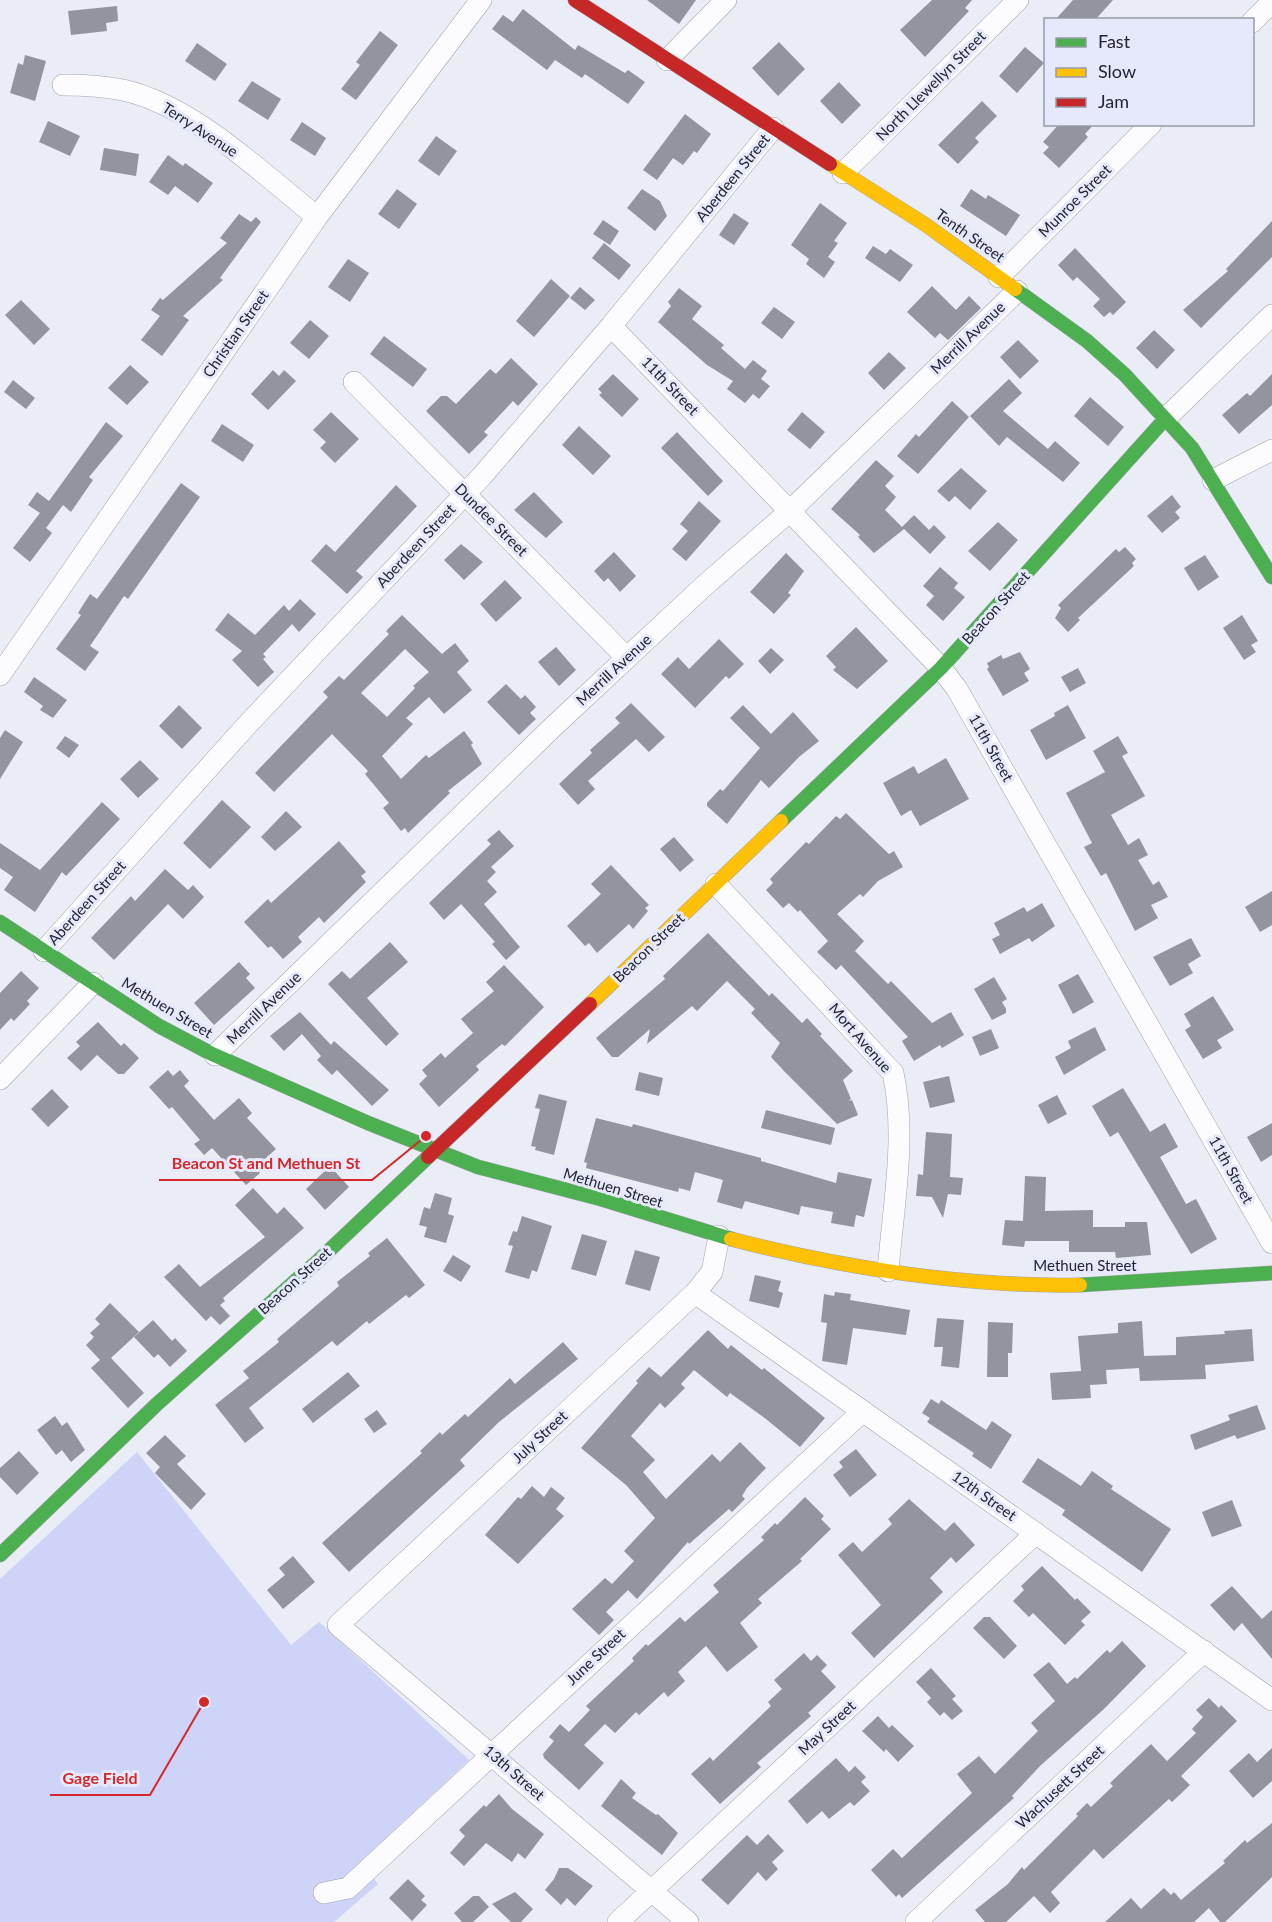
<svg xmlns="http://www.w3.org/2000/svg" width="1272" height="1922" font-family="Lato,sans-serif">
<style>
.green{fill:#cdd4f8}
.building{fill:#93949d;fill-rule:evenodd}
.lines{fill:none;stroke-linecap:round;stroke-linejoin:round}
.street-casing{stroke:#a1a3ac;stroke-width:22}
.fast-casing{stroke:#a1a3ac;stroke-width:15}
.slow-casing{stroke:#a1a3ac;stroke-width:15}
.jam-casing{stroke:#a1a3ac;stroke-width:15}
.street{stroke:#fcfcfe;stroke-width:21}
.fast{stroke:#4caf50;stroke-width:14}
.slow{stroke:#ffc107;stroke-width:14}
.jam{stroke:#c62828;stroke-width:14}
.labels{text-anchor:middle;stroke-width:6;stroke-linejoin:round;paint-order:stroke}
.street-label{font-size:15px;fill:#22242f;stroke:#e5e9fb}
.leader{fill:none;stroke:#d62828;stroke-width:2}
.callout-dot{fill:#d62828;stroke:#e5e9fb;stroke-width:2}
.callout-label{font-size:16px;text-anchor:middle;font-weight:bold;fill:#d62828;stroke:#e5e9fb;stroke-width:6;stroke-linejoin:round;paint-order:stroke}
</style>
<rect width="100%" height="100%" fill="#eaecf6"/>
<path class="green" d="M137 1452 291 1645 319 1622 469 1760 361 1861 378 1884 334 1922H0V1579Z"/>
<path class="building" d="M647 0H696L679 24Z
M932 0H972L965 8 969 11 925 57 900 30Z
M1073 0H1113L1095 20H1055Z
M117 6 118 21 106 23 107 31 71 35 68 11Z
M523 9 575 50 578 45 625 73 628 70 645 82 628 104 585 74 582 78 555 60 547 70 492 29 503 15 513 22Z
M380 31 398 45 356 100 341 89 360 65 356 62Z
M779 42 805 69 778 96 752 68Z
M197 43 227 64 215 81 185 61Z
M1025 47 1044 63 1017 93 999 76Z
M25 55 46 61 35 101 10 93 18 63 23 65Z
M252 81 281 99 268 120 238 101Z
M839 82 861 105 842 124 820 101Z
M982 101 997 116 975 138 979 142 958 164 938 145Z
M685 114 711 134 697 153 694 151 683 165 673 158 657 180 643 170Z
M48 121 80 136 70 156 39 142Z
M302 122 326 138 315 156 290 140Z
M1059 124H1094L1085 134 1088 137 1059 168 1043 153 1049 147 1043 142Z
M436 136 457 151 439 176 418 161Z
M104 148 139 154 136 176 100 170Z
M168 155 183 166 185 163 213 183 198 203 175 186 168 195 149 182Z
M397 189 417 204 399 229 378 214Z
M642 189 660 201 667 216 655 231 627 208Z
M971 189 986 199 988 195 1020 215 1006 236 960 206Z
M820 203 847 223 834 241 838 243 828 257 835 262 824 278 806 264 809 259 791 245Z
M734 213 749 223 734 245 719 235Z
M239 214 251 222 256 217 261 222 220 278 223 280 183 316 189 320 162 356 141 340 160 316 151 310 160 298 163 300 227 243 220 238Z
M603 220 619 231 610 245 593 234Z
M1272 221V257L1201 328 1183 310 1228 271 1226 269Z
M604 243 631 265 619 280 592 258Z
M873 246 886 254 890 249 913 265 900 282 865 258Z
M1075 248 1126 302 1113 315 1110 312 1104 317 1093 306 1100 299 1077 277 1073 281 1058 265Z
M348 259 369 273 350 302 328 287Z
M551 279 570 296 534 337 516 321Z
M932 286 956 310 969 296 981 308 948 340 940 333 935 338 907 312Z
M580 287 595 300 585 310 570 298Z
M679 288 702 306 692 319 724 345 721 348 745 369 753 360 767 371 761 379 770 386 759 399 753 394 745 403 727 389 733 381 707 365 658 322 671 306 668 302Z
M21 300 50 329 34 345 5 315Z
M774 307 795 322 782 339 761 323Z
M310 320 329 336 309 359 290 343Z
M1154 330 1175 350 1157 369 1136 348Z
M384 336 427 369 413 387 370 354Z
M1018 340 1039 361 1020 379 1000 357Z
M889 352 906 368 884 390 868 373Z
M511 358 538 384 518 406 513 401 484 432 488 435 469 454 426 411 441 396H447L456 404 490 369 496 374Z
M130 365 149 382 127 405 108 388Z
M273 370 279 376 284 370 296 381 268 410 251 394Z
M613 374 639 399 622 417 599 395 602 393 598 389Z
M1272 374V405L1239 434 1222 415 1247 393 1250 396Z
M1009 379 1022 393 1003 411 1048 449 1055 441 1080 463 1063 482 1007 437 999 446 970 416Z
M13 380 35 398 26 409 4 392Z
M1090 397 1124 427 1108 446 1074 416Z
M952 401 969 417 918 474 897 456 916 434 919 437Z
M331 412 359 439 335 463 320 448 326 442 313 430Z
M802 412 825 432 810 449 787 430Z
M106 422 123 436 89 477 93 480 71 512 63 505 46 528 52 533 30 562 13 548 40 513 28 505 37 492 49 501Z
M222 424 254 445 243 462 211 441Z
M579 426 611 456 593 475 562 445Z
M677 432 723 481 708 496 661 448Z
M876 460 894 476 885 486 896 497 885 510 902 527 914 515 929 530 934 525 946 537 930 554 904 529 874 553 858 537 860 535 831 509Z
M961 468 987 491 970 510 955 496 949 502 937 491Z
M181 483 200 497 128 599 124 596 90 646 99 652 85 671 56 649 81 615 78 613 90 594 97 599Z
M396 485 417 506 356 571 363 577 347 594 311 561 326 544 335 552Z
M534 492 563 522 546 538 514 510Z
M1172 495 1181 507 1175 512 1180 518 1162 533 1147 516Z
M699 501 721 521 686 561 672 549 688 531 680 524Z
M998 522 1018 540 990 571 968 551Z
M461 544 483 562 464 580 444 560Z
M1125 547 1136 559 1132 563 1134 566 1078 618 1080 620 1068 632 1055 618 1061 608 1058 605 1116 549 1119 552Z
M614 552 636 576 620 592 608 578 604 582 594 571Z
M786 553 804 571 788 593 791 595 774 614 750 592Z
M1205 555 1219 577 1198 591 1184 568Z
M940 567 958 583 954 588 965 597 943 621 926 605 934 596 923 586Z
M505 580 522 598 496 622 480 604Z
M300 599 316 614 299 632 292 624 263 654 266 657 263 659 274 672 258 687 232 660 242 651 215 630 228 613 255 635 284 605 289 611Z
M402 615 442 654 455 643 469 661 457 672 472 690 444 714 429 697 406 718 413 724 382 756 401 779 426 755 429 758 464 731 473 743 471 745 482 764 448 791 450 793 408 833 405 828 401 831 383 808 389 803 365 774 368 771 332 734 274 792 255 773 328 697 323 692 339 676 344 680 389 634 386 631ZM405 649 429 672 413 686 415 688 387 717 361 693Z
M1242 615 1258 641 1251 645 1256 652 1244 660 1223 628Z
M856 627 888 661 857 689 833 670 836 667 826 656Z
M719 639 744 664 729 679 726 676 695 708 661 674 678 657 689 669Z
M556 647 576 670 559 686 538 662Z
M771 648 784 660 770 674 758 661Z
M1020 652 1030 669 1024 673 1029 681 1003 696 987 669 989 667 987 663 1001 655 1003 659Z
M1078 668 1086 683 1070 692 1061 677Z
M34 677 67 700 53 718 40 710 43 706 24 692Z
M506 684 521 699 525 695 536 707 530 713 536 719 519 735 487 702Z
M631 703 665 737 649 752 636 739 588 781 595 789 578 805 559 784 592 753 590 750 620 723 615 718Z
M179 705 202 728 182 749 159 726Z
M743 705 771 734 793 712 819 741 799 757 769 788 761 780 727 824 707 806V803L720 789 723 791 760 748 730 718Z
M1068 705 1086 738 1046 760 1030 730 1055 716 1054 713Z
M5 730 23 742 0 779V738Z
M65 736 79 745 69 758 56 748Z
M1118 736 1128 753 1122 756 1145 796 1111 815 1128 845 1139 838 1148 855 1138 860 1153 885 1159 881 1168 897 1151 905 1158 918 1135 931 1106 873 1101 876 1084 847 1092 843 1066 793 1105 772 1093 751Z
M946 758 969 799 920 826 911 810 901 816 883 783 914 766 918 774Z
M140 760 159 779 138 798 120 779Z
M222 800 251 827 210 869 183 843Z
M102 802 120 819 66 876 62 872 35 912 4 890 13 877 0 868V843L40 870Z
M286 811 302 827 275 851 261 837Z
M846 813 889 854 894 851 903 867 878 881 863 897 860 894 837 914 864 941 855 951 888 984 891 981 932 1023 951 1012 964 1035 942 1048 940 1045 914 1061 902 1041 908 1037 841 965 836 970 817 952 828 941 800 910 798 912 789 903 783 908 766 890 773 883 770 879 806 842 809 844 836 816 840 819Z
M499 830 514 846 491 867 496 872 487 881 497 892 484 904 520 947 506 960 492 944 495 942 461 904 444 920 429 903 491 844 487 840Z
M674 837 694 860 680 872 660 849Z
M339 841 366 872 361 876 366 882 324 923 319 917 298 937 302 942 283 959 271 946 268 948 244 922 268 899 271 903Z
M611 865 649 905 645 908 648 911 633 929 629 924 597 953 589 943 585 946 567 926 601 894 591 884Z
M165 869 188 890 193 885 204 897 183 919 168 904 114 960 91 938 131 896 135 901Z
M1272 891V925L1260 932 1245 907Z
M1042 903 1055 926 1032 942 1029 938 1000 954 992 939 1000 935 994 923 1024 907 1027 912Z
M708 933 769 996 772 993 802 1023 807 1018 822 1034 820 1036 853 1071 843 1080 851 1099 848 1101 852 1100 858 1115 837 1124 784 1071 771 1057 780 1043 751 1013 755 1009 727 981 697 1011 692 1006 647 1044 650 1029 618 1057H612L596 1038 665 979 663 976Z
M1191 938 1201 956 1188 964 1193 973 1170 986 1153 957Z
M390 942 408 962 367 998 399 1034 386 1046 328 984 342 971 350 979Z
M239 962 250 974 246 978 255 988 214 1025 194 1003Z
M504 965 544 1007 505 1046 502 1044 476 1066 479 1070 439 1107 419 1084 427 1076 422 1070 441 1053 445 1058 473 1033 461 1019 494 991 486 982Z
M21 971 39 988 27 1001 30 1004 14 1021 11 1018 0 1030V993Z
M1078 974 1094 1002 1073 1014 1058 985Z
M994 977 1007 999 1002 1002 1006 1009V1013L992 1020 974 989Z
M1213 996 1234 1030 1217 1040 1222 1048 1203 1059 1185 1030 1191 1026 1184 1014Z
M300 1012 331 1045 334 1041 389 1090 372 1106 337 1070 332 1075 317 1060 321 1056 302 1034 284 1051 270 1036Z
M98 1022 121 1046 124 1043 139 1058 124 1074H118L97 1055 81 1071 67 1058 80 1046 76 1042Z
M1095 1027 1106 1050 1064 1075 1055 1057 1071 1048 1068 1041Z
M991 1029 999 1048 980 1056 972 1037Z
M168 1070 173 1076 180 1070 189 1081 184 1086 214 1120 239 1098 252 1113 247 1118 276 1149 256 1167 260 1173 246 1185 212 1148 204 1155 194 1144 200 1140 172 1107 169 1109 149 1087Z
M639 1072 663 1078 659 1096 635 1090Z
M949 1076 955 1102 930 1108 923 1082Z
M1123 1088 1150 1132 1165 1123 1178 1147 1160 1157 1186 1204 1196 1199 1217 1239 1191 1254 1118 1132 1110 1137 1092 1106Z
M52 1089 69 1107 48 1127 31 1109Z
M539 1094 567 1101 554 1155 535 1150 536 1147 531 1146 540 1109 535 1108Z
M1057 1095 1067 1114 1048 1124 1038 1105Z
M766 1110 835 1128 831 1145 761 1128Z
M596 1118 632 1127 633 1124 663 1132 761 1158V1161L836 1183 838 1172 872 1179 864 1217 856 1215 854 1227 831 1223 833 1212 801 1206 799 1215 745 1201 742 1209 717 1202 723 1180 695 1172 690 1191 679 1188 678 1192 586 1168 587 1163 584 1162Z
M1272 1123V1155L1261 1162 1247 1137Z
M926 1132 952 1134 950 1177 963 1178 961 1195 948 1194 943 1218 932 1197 916 1196 918 1174 923 1175Z
M330 1166 349 1187 325 1210 306 1189Z
M1025 1176 1046 1177 1045 1211 1093 1210V1227H1125V1222H1147L1151 1255 1116 1258 1115 1252H1069V1241H1025L1024 1247 1002 1245 1005 1220 1023 1221Z
M253 1188 277 1214 284 1207 304 1228 223 1298 225 1301 220 1305 230 1316 220 1325 211 1316 206 1321 164 1277 179 1264 200 1287 265 1237 235 1205Z
M435 1193 452 1198 448 1214 454 1216 446 1243 424 1237 427 1227 419 1225 424 1207 430 1209Z
M522 1216 552 1226 537 1272 532 1270 529 1279 505 1272 513 1246 508 1245 513 1231 517 1232Z
M582 1234 607 1241 596 1276 571 1269Z
M387 1238 425 1285 409 1298 406 1295 369 1324 367 1321 337 1346 332 1341 249 1408 264 1428 245 1443 215 1405 249 1378 243 1371 279 1342 277 1339 339 1286 337 1282 370 1256 368 1253Z
M635 1250 660 1257 650 1291 625 1284Z
M453 1255 471 1266 461 1282 443 1271Z
M755 1275 781 1281 778 1291 783 1293 779 1308 749 1301Z
M835 1292 851 1294 850 1300 910 1310 906 1335 853 1328 847 1365 822 1361 827 1323 821 1322 824 1294 834 1296Z
M110 1303 139 1332 111 1358 144 1393 128 1408 91 1368 100 1360 86 1345 94 1337 90 1333 100 1324 95 1319Z
M937 1318 964 1320 959 1368 941 1366 943 1347H934Z
M153 1320 172 1341 175 1338 187 1351 170 1367 158 1354 154 1358 134 1337Z
M1142 1321 1144 1356 1176 1355V1337L1225 1334 1224 1331 1252 1329 1254 1361 1205 1365 1206 1379 1140 1381 1139 1368 1106 1370 1107 1384 1090 1385 1091 1398 1052 1400 1050 1373 1081 1371 1078 1336 1118 1333V1323Z
M988 1322 1013 1323 1012 1353H1008V1377H987Z
M708 1330 728 1349 731 1345 762 1370 764 1368 825 1418 800 1447 766 1419 730 1393 727 1397 694 1370 681 1384 685 1388 665 1408 660 1403 631 1436 655 1460 643 1472 666 1499 712 1454 720 1462 740 1442 766 1468 747 1488 742 1496 745 1499 732 1512 729 1509 689 1544 688 1542 637 1599 628 1590 606 1612 614 1620 599 1635 572 1609 605 1578 612 1584 634 1561 624 1551 655 1518 626 1485 581 1448 638 1383 636 1381 649 1367 661 1377Z
M563 1342 578 1359 499 1422 460 1460 465 1466 349 1572 322 1543 422 1453 420 1451 440 1432 442 1435 465 1414 468 1417 510 1378 515 1384Z
M348 1372 360 1386 313 1423 302 1409Z
M931 1399 939 1404 941 1400 986 1430 992 1421 1012 1435 991 1469 972 1456 974 1453 927 1422 930 1418 922 1413Z
M1257 1405 1266 1429 1237 1439 1235 1435 1195 1450 1190 1435 1230 1420 1228 1415Z
M377 1410 387 1424 374 1433 364 1419Z
M55 1416 62 1426 67 1422 85 1450 71 1462 62 1450 56 1455 37 1430Z
M165 1435 186 1456 177 1464 206 1494 191 1510 155 1473 160 1467 146 1453Z
M856 1449 877 1475 850 1497 833 1475 843 1467 839 1462Z
M19 1451 39 1473 17 1495 0 1477V1468Z
M1038 1458 1081 1486 1092 1471 1113 1486 1111 1489 1171 1529 1142 1572 1062 1515 1065 1510 1022 1482Z
M532 1486 544 1497 551 1487 565 1498 556 1509 564 1516 518 1564 485 1535 518 1497 521 1499Z
M805 1497 824 1516 821 1519 831 1529 800 1559 802 1561 758 1599 762 1603 740 1623 758 1647 727 1672 706 1646 678 1672 685 1681 668 1697 664 1692 639 1715 636 1712 615 1733 605 1724 584 1745 604 1763 579 1790 544 1758 543 1754 554 1741 549 1737 560 1724 569 1732 590 1710 586 1706 634 1661 632 1658 646 1644 648 1646 680 1617 685 1622 719 1592 713 1585 764 1540 761 1537 775 1523 777 1525Z
M909 1499 945 1531 954 1522 975 1545 956 1563 951 1557 930 1578 943 1592 874 1658 851 1633 881 1605 838 1555 853 1542 862 1552 892 1524 888 1519Z
M1232 1500 1242 1526 1212 1537 1202 1512Z
M293 1556 315 1582 283 1609 267 1590 285 1575 279 1568Z
M1042 1566 1075 1600 1077 1598 1091 1612 1081 1621 1085 1625 1065 1645 1033 1613 1029 1617 1013 1601 1024 1590 1021 1586Z
M1232 1586 1262 1619 1272 1610V1659L1242 1623 1234 1631 1210 1605Z
M984 1617H990L1017 1646 1004 1659 973 1628Z
M1122 1641 1146 1666 1104 1709 1040 1766 1012 1796 1014 1798 902 1898 899 1894 896 1897 871 1870 893 1849 902 1858 972 1793 957 1774 979 1756 995 1774 1038 1731 1031 1723 1055 1701 1033 1675 1049 1662 1067 1684 1075 1677 1077 1679 1107 1650 1110 1653Z
M804 1653 811 1661 817 1655 827 1665 821 1671 836 1687 808 1713 811 1716 757 1763 761 1767 720 1804 691 1774 710 1757 713 1761 771 1706 768 1702 782 1689 774 1680Z
M931 1668 956 1696 952 1699 963 1711 952 1720 944 1712 940 1716 927 1702 931 1698 916 1682Z
M1209 1698 1219 1708 1221 1705 1237 1721 1181 1776 1190 1785 1172 1802 1169 1799 1103 1859 1094 1849 1051 1892 1060 1903 1050 1913 1034 1896 1006 1922H985L975 1910 1008 1884 1022 1867 1024 1870 1078 1816 1076 1814 1087 1803 1091 1807 1113 1786 1110 1783 1151 1744 1167 1761 1196 1733 1192 1729 1203 1717 1196 1710Z
M878 1716 889 1728 892 1725 914 1746 898 1762 886 1749 884 1752 862 1731Z
M1272 1748V1781L1253 1798 1229 1771 1249 1753 1257 1762Z
M836 1758 849 1772 855 1766 866 1777 861 1782 870 1791 854 1806 850 1802 829 1819 822 1811 807 1824 788 1801Z
M621 1779 636 1793 632 1798 656 1815 658 1814 678 1833 662 1855 601 1806Z
M499 1794 512 1809 544 1834 525 1859 518 1853 512 1862 486 1843 464 1866 450 1853 465 1836 459 1830 484 1805 486 1807Z
M1272 1823V1877L1225 1922H1220L1209 1908 1194 1922H1105L1131 1898 1141 1909 1164 1888 1171 1895 1174 1892 1181 1900 1225 1863 1223 1861 1245 1840 1247 1843Z
M768 1834 784 1851 772 1862 778 1869 766 1881 758 1872 728 1905 701 1880 747 1835 757 1845Z
M559 1868H568L593 1886 575 1906 567 1898 561 1905 545 1890 554 1879Z
M408 1879 425 1896 421 1900 427 1905 412 1921 389 1898Z
M515 1892 533 1909 521 1922H511L492 1904Z
M473 1896H479L489 1907 473 1922H462L454 1913Z"/>
<g class="lines">
<g class="street-casing">
<path id="street" d="M1252 22 1272 2
M667 60 726 0
M63 85C83 85 103 86 123 90 192 105 263 174 317 217
M843 173 1018 0
M999 277 1151 124
M611 326 941 668 957 689 1272 1243
M354 382 627 658
M1165 419 1272 315
M1213 480 1272 450
M0 675 317 217 481 0
M716 884 893 1073C907 1136 893 1207 888 1271
M44 951 247 725 482 476 611 326 773 128
M215 1055 555 725 704 586 791 510 1017 291
M0 1079 93 983
M695 1293 1272 1700
M324 1893 348 1888 863 1411
M618 1922 1036 1533
M688 1922 338 1625 695 1293 712 1272 719 1236
M916 1922 1204 1651"/>
</g>
<g class="fast-casing">
<path id="fast" d="M1015 289 1087 341 1125 375 1192 448 1272 577
M781 821 941 668 1165 419
M0 922 159 1026 212 1054 368 1123 478 1167 601 1199 731 1239
M1080 1285 1272 1273
M0 1555 157 1404 319 1260 428 1157"/>
</g>
<g class="slow-casing">
<path id="slow" d="M830 164 926 225 1015 289
M590 1004 781 821
M731 1239C841 1268 967 1287 1080 1285"/>
</g>
<g class="jam-casing">
<path id="jam" d="M575 0 830 164
M428 1157 590 1004"/>
</g>
<use href="#street" class="street"/>
<use href="#fast" class="fast"/>
<use href="#slow" class="slow"/>
<use href="#jam" class="jam"/>
</g>
<g class="labels">
<g class="street-label">
<text transform="translate(931 86) rotate(-45)" y="5">North Llewellyn Street</text>
<text transform="translate(200 130) rotate(33)" y="5">Terry Avenue</text>
<text transform="translate(733 178) rotate(-51)" y="5">Aberdeen Street</text>
<text transform="translate(1075 201) rotate(-45)" y="5">Munroe Street</text>
<text transform="translate(970 236) rotate(35)" y="5">Tenth Street</text>
<text transform="translate(236 334) rotate(-55)" y="5">Christian Street</text>
<text transform="translate(968 338) rotate(-44)" y="5">Merrill Avenue</text>
<text transform="translate(670 386) rotate(46)" y="5">11th Street</text>
<text transform="translate(491 520) rotate(45)" y="5">Dundee Street</text>
<text transform="translate(416 546) rotate(-47)" y="5">Aberdeen Street</text>
<text transform="translate(996 608) rotate(-48)" y="5">Beacon Street</text>
<text transform="translate(614 670) rotate(-43)" y="5">Merrill Avenue</text>
<text transform="translate(991 748) rotate(61)" y="5">11th Street</text>
<text transform="translate(87 903) rotate(-48)" y="5">Aberdeen Street</text>
<text transform="translate(649 948) rotate(-44)" y="5">Beacon Street</text>
<text transform="translate(167 1008) rotate(31)" y="5">Methuen Street</text>
<text transform="translate(264 1008) rotate(-44)" y="5">Merrill Avenue</text>
<text transform="translate(860 1038) rotate(49)" y="5">Mort Avenue</text>
<text transform="translate(1231 1170) rotate(61)" y="5">11th Street</text>
<text transform="translate(613 1188) rotate(17)" y="5">Methuen Street</text>
<text x="1085" y="1271">Methuen Street</text>
<text transform="translate(295 1281) rotate(-42)" y="5">Beacon Street</text>
<text transform="translate(540 1437) rotate(-43)" y="5">July Street</text>
<text transform="translate(984 1496) rotate(35)" y="5">12th Street</text>
<text transform="translate(596 1657) rotate(-43)" y="5">June Street</text>
<text transform="translate(827 1728) rotate(-43)" y="5">May Street</text>
<text transform="translate(514 1773) rotate(41)" y="5">13th Street</text>
<text transform="translate(1060 1787) rotate(-43)" y="5">Wachusett Street</text>
</g>
</g>
<path class="leader" d="M426 1136L372 1180H159M204 1702L150 1795H50"/>
<g class="callout-dot">
<circle cx="426" cy="1136" r="6"/>
<circle cx="204" cy="1702" r="6"/>
</g>
<g class="callout-label">
<text x="266" y="1169">Beacon St and Methuen St</text>
<text x="100" y="1784">Gage Field</text>
</g>
<rect x="1044" y="18" width="210" height="108" fill="#e5e9fb" stroke="#979aa9" stroke-width="1.5"/>
<rect x="1056" y="38" width="30" height="9" fill="#4caf50" stroke="#979aa9" stroke-width="1.5"/>
<text x="1098" y="48" font-size="18" fill="#22242f">Fast</text>
<rect x="1056" y="68" width="30" height="9" fill="#ffc107" stroke="#979aa9" stroke-width="1.5"/>
<text x="1098" y="78" font-size="18" fill="#22242f">Slow</text>
<rect x="1056" y="98" width="30" height="9" fill="#c62828" stroke="#979aa9" stroke-width="1.5"/>
<text x="1098" y="108" font-size="18" fill="#22242f">Jam</text>
</svg>
